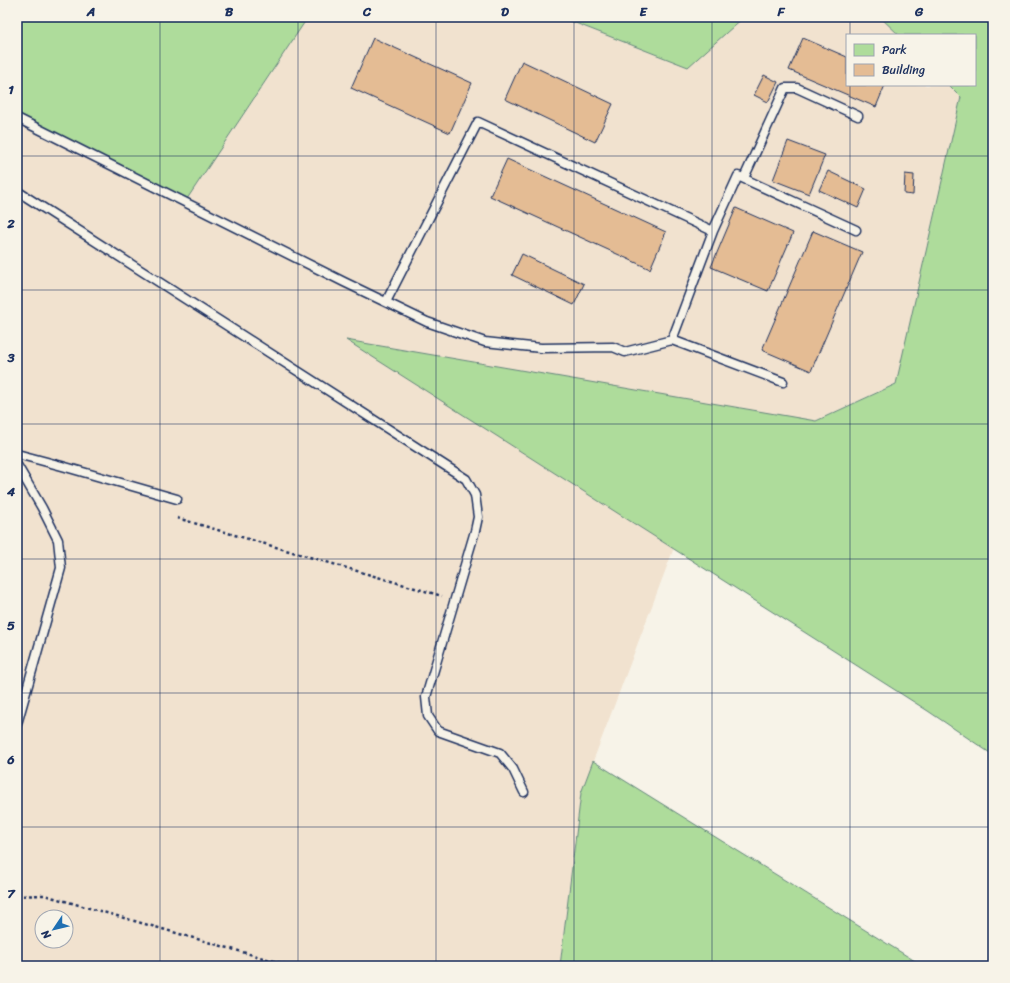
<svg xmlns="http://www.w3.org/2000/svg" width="1010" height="983" font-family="Sriracha,sans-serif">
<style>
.built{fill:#f1e2cf;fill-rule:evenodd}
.green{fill:#aedc9b;stroke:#64867c}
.building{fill:#e4bc94;stroke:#1b2f5e}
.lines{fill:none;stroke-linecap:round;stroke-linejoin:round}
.lane-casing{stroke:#1b2f5e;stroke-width:11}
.path{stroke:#1b2f5e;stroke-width:2.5;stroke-dasharray:3 3;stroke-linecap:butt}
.lane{stroke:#f7f3e8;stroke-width:8}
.grid{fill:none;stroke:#1b2f5e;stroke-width:1;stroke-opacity:0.55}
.neatline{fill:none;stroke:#1b2f5e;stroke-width:1.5}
.grid-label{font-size:13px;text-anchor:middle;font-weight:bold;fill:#1b2f5e}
</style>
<rect width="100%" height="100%" fill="#f7f3e8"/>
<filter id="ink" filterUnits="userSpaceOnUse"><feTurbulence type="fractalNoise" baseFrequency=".025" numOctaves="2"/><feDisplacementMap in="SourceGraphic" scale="8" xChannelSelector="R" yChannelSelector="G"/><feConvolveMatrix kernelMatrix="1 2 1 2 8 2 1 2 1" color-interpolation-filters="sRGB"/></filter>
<g filter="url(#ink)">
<path class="built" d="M308 17H560L688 67 744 17H880L899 35H847V85H949L961 97 897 383 702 474 581 793 560 966H17V118L185 202ZM42 917H66V941H42Z"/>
<path class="green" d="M17 17H308L185 202 17 118Z
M560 17H744L688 67Z
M880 17H993V755L928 711 346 340 816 421 896 384 961 97 949 85H975V35H899Z
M593 761 923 966H560L581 793Z"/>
<path class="building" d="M373 38 472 83 450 133 351 88Z
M803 38 847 57V85H885L876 107 789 70Z
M522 61 613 104 595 142 505 99Z
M764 75 778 82 768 102 754 95Z
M788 141 825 155 809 194 773 180Z
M507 159 666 232 650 269 490 196Z
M828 171 866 189 858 208 819 190Z
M905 174 914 175 913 195 904 194Z
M736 208 793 233 768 291 711 267Z
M813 231 862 252 811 371 762 350Z
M522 254 584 284 574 305 512 275Z"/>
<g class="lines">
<g class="lane-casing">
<path id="lane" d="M17 118 344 282 427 322 485 342 541 348 613 347 625 352 672 340
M744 178 785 88H797L858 116
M17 191 466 479 475 495 478 517 475 531 426 697 428 716 438 731 500 753 513 769 524 792
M713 231 672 340 783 382
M386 302 478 122 713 231 738 176 856 230
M17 454 62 466 177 499
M17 465 42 508 58 540 61 568 17 724"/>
</g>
<path class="path" d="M177 518 442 596
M17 896 44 895 291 966"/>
<use href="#lane" class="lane"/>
</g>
</g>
<path class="grid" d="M160 17V966M298 17V966M436 17V966M574 17V966M712 17V966M850 17V35M850 85V966M17 156H993M17 290H993M17 424H993M17 559H993M17 693H993M17 827H993"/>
<rect width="1010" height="983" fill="none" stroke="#f7f3e8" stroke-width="44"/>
<rect x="846" y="34" width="130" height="52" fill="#f7f3e8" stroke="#9fa5b1"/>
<rect x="854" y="44" width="20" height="12" fill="#aedc9b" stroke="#9fa5b1"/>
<text x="882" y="54" font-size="12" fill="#1b2f5e">Park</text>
<rect x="854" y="64" width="20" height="12" fill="#e4bc94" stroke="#9fa5b1"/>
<text x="882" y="74" font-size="12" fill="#1b2f5e">Building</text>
<g transform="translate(54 929) rotate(235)"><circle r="19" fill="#f7f3e8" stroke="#9fa5b1"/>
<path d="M0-3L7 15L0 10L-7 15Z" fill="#1f6fb2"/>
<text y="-6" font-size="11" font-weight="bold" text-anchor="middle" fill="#1b2f5e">N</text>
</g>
<rect x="22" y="22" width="966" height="939" class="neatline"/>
<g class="grid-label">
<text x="91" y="16">A</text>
<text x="229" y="16">B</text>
<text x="367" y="16">C</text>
<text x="505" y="16">D</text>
<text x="643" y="16">E</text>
<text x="781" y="16">F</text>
<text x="919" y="16">G</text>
<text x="11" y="94">1</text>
<text x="11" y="228">2</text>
<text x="11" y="362">3</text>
<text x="11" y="496">4</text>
<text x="11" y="630">5</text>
<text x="11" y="764">6</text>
<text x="11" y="898">7</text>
</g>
</svg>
